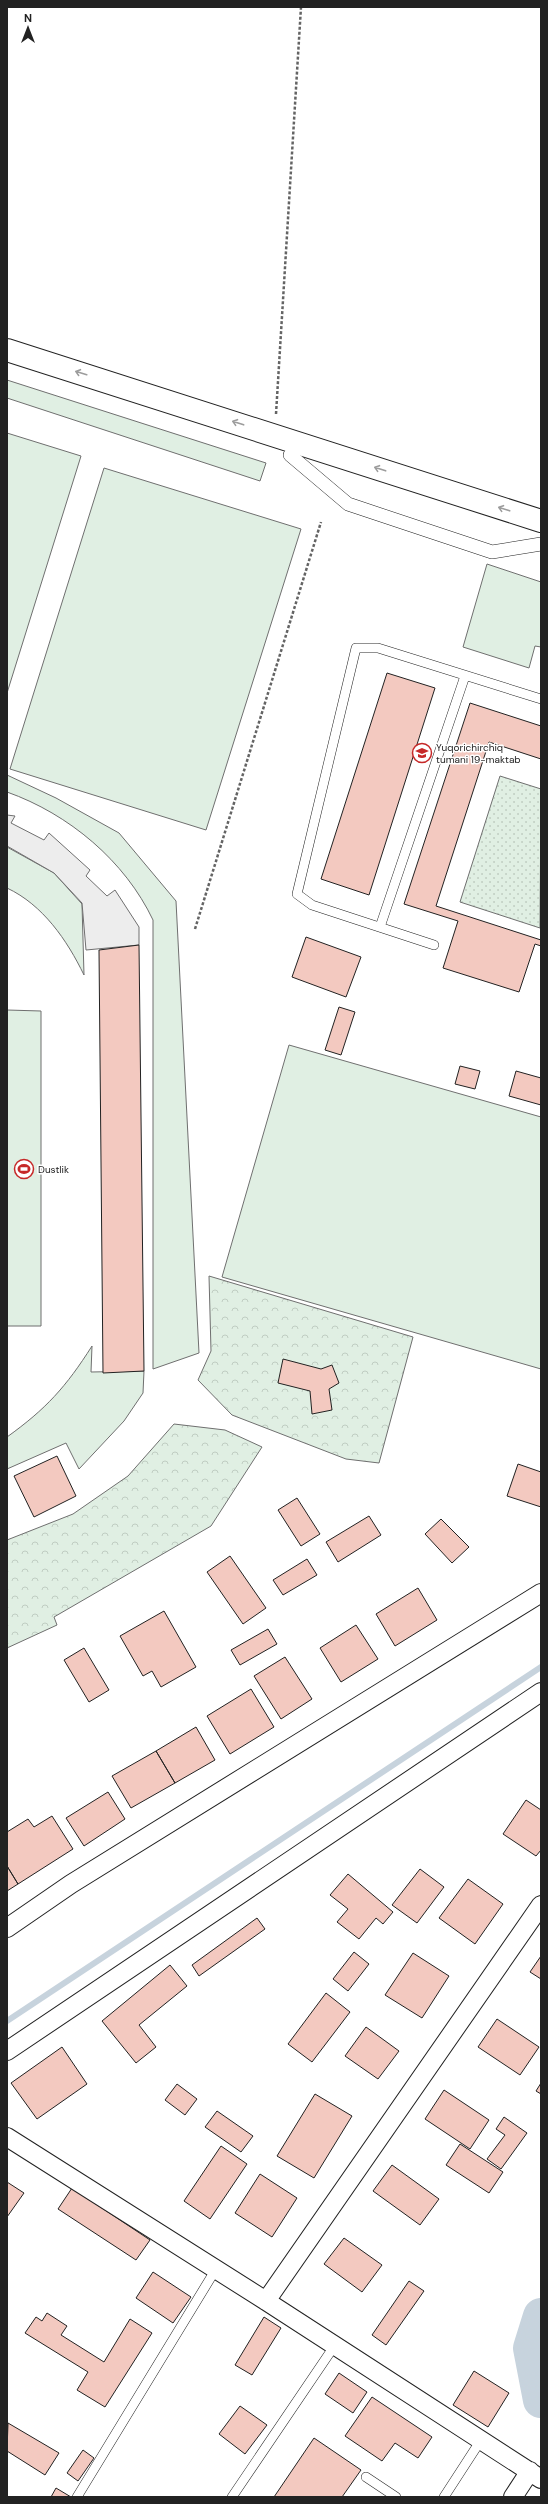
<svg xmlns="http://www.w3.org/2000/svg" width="548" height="2504" font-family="'DM Sans',sans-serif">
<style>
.green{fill:#e0efe3;stroke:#6f6f6f}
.forest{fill:url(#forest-crowns);stroke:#6f6f6f}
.garden{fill:url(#garden-dots);stroke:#6f6f6f}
.parking{fill:#ededed;stroke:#6f6f6f}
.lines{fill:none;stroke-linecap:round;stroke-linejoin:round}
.stream{stroke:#c7d3dd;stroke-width:6}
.river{stroke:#c7d3dd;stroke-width:36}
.building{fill:#f3c9c0;stroke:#222}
.service-casing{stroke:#222;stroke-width:10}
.pedestrian-casing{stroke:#222;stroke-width:14}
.minor-casing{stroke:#222;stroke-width:20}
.secondary-casing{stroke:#222;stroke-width:24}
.path{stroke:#646464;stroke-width:2.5;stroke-dasharray:3 2;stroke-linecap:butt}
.service{stroke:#fff;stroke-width:9}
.pedestrian{stroke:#fff;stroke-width:13}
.minor{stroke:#fff;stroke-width:18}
.secondary{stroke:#fff;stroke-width:22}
.oneway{stroke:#9c9c9c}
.labels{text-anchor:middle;stroke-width:3;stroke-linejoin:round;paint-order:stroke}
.poi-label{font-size:10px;fill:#222;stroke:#fff;text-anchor:start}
</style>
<defs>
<pattern id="forest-crowns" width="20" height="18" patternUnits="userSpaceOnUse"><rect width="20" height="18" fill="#e0efe3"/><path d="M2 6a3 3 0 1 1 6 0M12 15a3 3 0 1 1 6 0" fill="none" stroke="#c0cdc2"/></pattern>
<pattern id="garden-dots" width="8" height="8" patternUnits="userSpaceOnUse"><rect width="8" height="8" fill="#e0efe3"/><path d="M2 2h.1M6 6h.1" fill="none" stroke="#c0cdc2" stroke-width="1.8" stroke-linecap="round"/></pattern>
</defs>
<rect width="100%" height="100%" fill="#fff"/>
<path class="green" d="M7 380 266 463 260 481 7 398Z
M7 433 81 456 7 693Z
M104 468 301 529 206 830 10 769Z
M487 564 541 582V647L535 646 529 668 463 647Z
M7 775 56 798 119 833 176 901 199 1353 153 1369V920C125 861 69 814 7 792Z
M7 847 54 873 82 904 84 975C67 940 43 905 7 888Z
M7 1010 41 1011V1326H7Z
M289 1045 541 1117V1369L222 1277Z
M92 1346 91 1372 144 1371 143 1393 124 1421 79 1469 66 1443 7 1469V1437C46 1409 66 1387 92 1346Z"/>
<path class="forest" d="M209 1276 413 1337 379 1463 346 1459 232 1415 198 1380 211 1351Z
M174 1424 225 1430 262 1447 211 1526 54 1617 57 1625 7 1648V1540L73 1514 128 1476Z"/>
<path class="garden" d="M500 776 541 789 540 928 460 902Z"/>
<path class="parking" d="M7 815 15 816 11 823 44 840 49 833 90 870 86 876 107 896 115 890 139 927V945L86 950 82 903 54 873 7 846Z"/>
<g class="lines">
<path class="stream" d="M7 2021 541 1667"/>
<path class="river" d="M541 2316 531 2348 541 2400"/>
</g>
<path class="building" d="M387 673 435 688 369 895 321 879Z
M470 703 541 726V759L489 742 436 906 541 940V946L535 944 519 992 443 968 458 921 404 904Z
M306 937 361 957 346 997 292 977Z
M139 945 144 1371 103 1373 99 950Z
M339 1007 355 1012 341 1055 325 1050Z
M460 1066 480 1071 475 1089 455 1084Z
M516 1071 541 1078V1105L509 1096Z
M283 1359 321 1369 332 1365 339 1383 329 1389 332 1410 312 1414 310 1391 278 1383Z
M57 1456 76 1496 34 1517 14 1476Z
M518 1464 541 1472V1507L507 1496Z
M297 1498 320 1534 301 1546 278 1510Z
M369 1516 381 1535 338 1562 326 1542Z
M441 1519 469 1547 452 1563 425 1534Z
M230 1556 266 1608 243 1624 207 1572Z
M307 1559 317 1575 283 1595 273 1580Z
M418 1588 437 1620 395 1646 376 1614Z
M164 1611 196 1667 161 1687 152 1671 143 1676 120 1636Z
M356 1625 378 1659 341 1682 320 1648Z
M268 1629 277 1644 240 1665 231 1650Z
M84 1648 109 1690 89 1702 64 1660Z
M285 1657 312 1699 281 1719 254 1676Z
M251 1689 274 1727 230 1754 207 1716Z
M196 1727 215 1760 175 1783 156 1751Z
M156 1751 175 1783 131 1808 112 1776Z
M108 1792 125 1819 84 1846 66 1818Z
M526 1800 541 1810V1850L536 1856 503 1834Z
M52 1816 73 1849 18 1884 7 1866V1832L28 1819 34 1827Z
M7 1866 18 1884 7 1891Z
M420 1869 444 1887 417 1923 392 1905Z
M348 1874 393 1912 383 1924 376 1918 359 1939 337 1922 348 1909 330 1895Z
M468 1879 503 1904 475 1944 439 1918Z
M257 1918 265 1929 199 1976 192 1965Z
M354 1952 369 1964 348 1991 333 1979Z
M413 1953 449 1976 422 2018 385 1995Z
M541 1956V1979L530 1972Z
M170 1965 187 1986 139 2025 156 2047 136 2063 102 2021Z
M326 1993 350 2012 312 2062 288 2044Z
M497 2019 539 2047 520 2075 478 2047Z
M366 2027 399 2051 378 2079 345 2056Z
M62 2047 87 2084 37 2119 11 2083Z
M541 2083V2094L536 2091Z
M177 2084 197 2099 185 2115 165 2100Z
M444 2090 489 2120 470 2149 425 2119Z
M315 2094 352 2116 314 2178 277 2156Z
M217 2111 253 2136 241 2152 205 2127Z
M504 2117 527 2133 501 2169 487 2159 505 2135 496 2129Z
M460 2144 503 2172 489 2193 446 2165Z
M221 2146 247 2164 210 2219 184 2201Z
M392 2165 439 2199 420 2225 373 2191Z
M260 2174 297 2198 272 2237 235 2213Z
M7 2182 24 2193 7 2217Z
M72 2188 150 2240 136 2260 58 2209Z
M344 2238 382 2265 362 2292 324 2264Z
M153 2272 191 2297 173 2323 136 2298Z
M409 2281 424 2291 386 2345 372 2335Z
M47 2313 67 2326 61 2335 104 2362 130 2319 152 2333 105 2407 77 2390 88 2372 25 2333 36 2317 42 2321Z
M264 2317 281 2328 252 2375 235 2365Z
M474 2371 509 2393 488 2427 453 2405Z
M339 2373 367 2392 353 2413 325 2394Z
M372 2397 432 2437 418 2458 395 2443 382 2461 345 2436Z
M240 2406 267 2425 245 2454 219 2434Z
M8 2423 59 2453 45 2475 7 2451Z
M314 2438 361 2470 342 2497H274Z
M83 2450 94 2458 78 2481 67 2473Z
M56 2488 71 2497H51Z"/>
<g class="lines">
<g class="service-casing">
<path id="service" d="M380 927 465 676
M434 945 312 905 297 894 356 648H378L541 699
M366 2477 396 2497
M77 2497 216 2269
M232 2497 335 2345
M444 2497 481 2440"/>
</g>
<g class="pedestrian-casing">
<path id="pedestrian" d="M290 455 348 504 492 552 541 544"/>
</g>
<g class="minor-casing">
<path id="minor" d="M7 1928 71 1884 541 1593
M7 2051 541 1692
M7 2137 266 2301 541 2479
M266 2301 541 1905
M513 2497 530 2471"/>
</g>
<g class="secondary-casing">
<path id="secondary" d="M7 350 541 521"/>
</g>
<path class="path" d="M276 414 301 7
M195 929 321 522"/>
<use href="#service" class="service"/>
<use href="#pedestrian" class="pedestrian"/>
<use href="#minor" class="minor"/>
<use href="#secondary" class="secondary"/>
</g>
<defs><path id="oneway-shaft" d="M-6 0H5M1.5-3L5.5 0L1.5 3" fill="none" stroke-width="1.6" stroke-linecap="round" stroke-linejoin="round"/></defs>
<g class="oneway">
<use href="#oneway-shaft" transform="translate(81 373) rotate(-163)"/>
<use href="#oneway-shaft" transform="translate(238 423) rotate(-162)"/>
<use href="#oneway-shaft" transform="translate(380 469) rotate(-162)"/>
<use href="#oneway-shaft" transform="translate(504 509) rotate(-162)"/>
</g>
<defs>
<g id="school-ring" transform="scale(1)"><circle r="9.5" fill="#fff" stroke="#c62828" stroke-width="1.5"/><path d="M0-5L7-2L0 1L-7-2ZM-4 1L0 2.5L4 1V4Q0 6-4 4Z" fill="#c62828"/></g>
<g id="stadium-ring" transform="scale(1)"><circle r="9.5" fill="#fff" stroke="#c62828" stroke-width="1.5"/><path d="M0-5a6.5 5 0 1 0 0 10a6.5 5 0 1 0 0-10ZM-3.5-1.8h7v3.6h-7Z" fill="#c62828"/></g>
</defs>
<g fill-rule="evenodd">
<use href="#school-ring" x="422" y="753"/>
<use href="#stadium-ring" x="24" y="1169"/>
</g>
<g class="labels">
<g class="poi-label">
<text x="436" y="751">Yuqorichirchiq<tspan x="436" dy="12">tumani 19-maktab</tspan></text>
<text x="38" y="1173">Dustlik</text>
</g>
</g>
<rect width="548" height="2504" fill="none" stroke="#222222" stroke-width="16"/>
<g transform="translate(28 28)" stroke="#ffffff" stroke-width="3" paint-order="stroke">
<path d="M0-3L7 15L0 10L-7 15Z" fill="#222222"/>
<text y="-6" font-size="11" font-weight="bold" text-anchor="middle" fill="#222222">N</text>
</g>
</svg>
